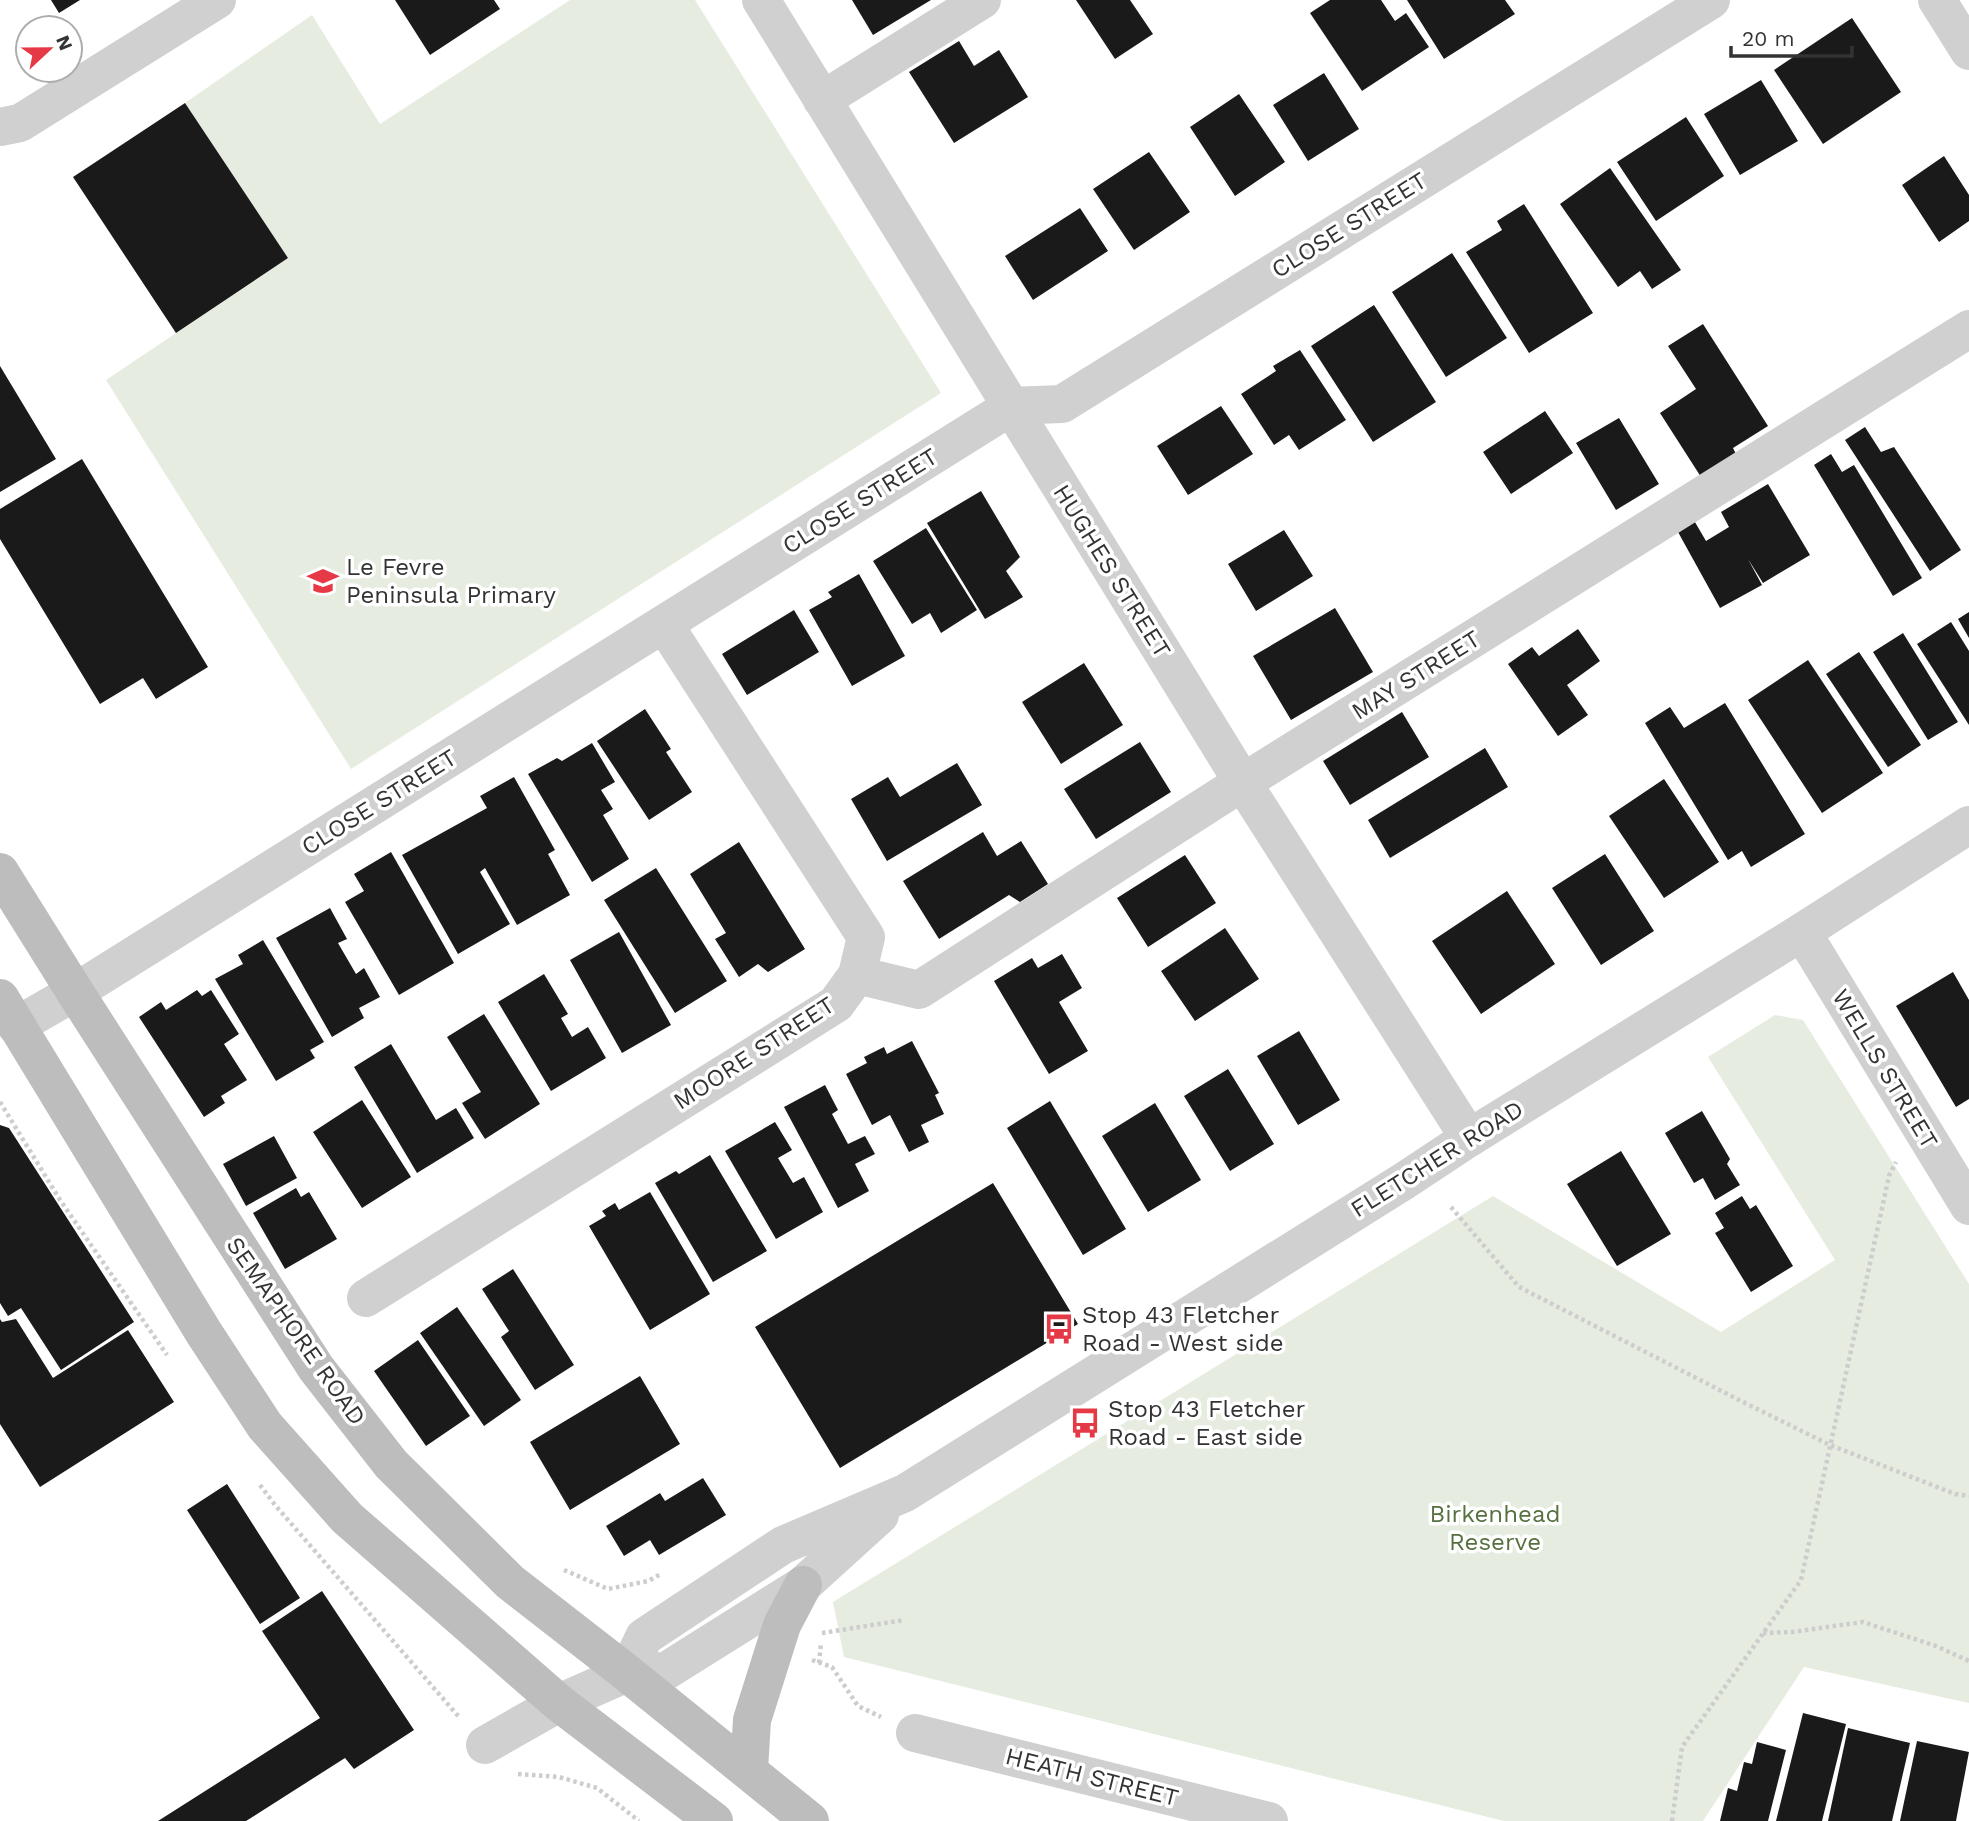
<svg xmlns="http://www.w3.org/2000/svg" width="1969" height="1821" font-family="'Work Sans',sans-serif">
<style>
.green{fill:#e6ecdf}
.building{fill:#1a1a1a}
.lines{fill:none;stroke-linecap:round;stroke-linejoin:round}
.path{stroke:#cdcdcd;stroke-width:4.5;stroke-dasharray:3.5 3.5;stroke-linecap:butt}
.minor{stroke:#d0d0d0;stroke-width:38}
.tertiary{stroke:#d0d0d0;stroke-width:38}
.secondary{stroke:#bdbdbd;stroke-width:38}
.labels{text-anchor:middle;stroke-width:7;stroke-linejoin:round;paint-order:stroke}
.street-label{font-size:24px;fill:#333;stroke:#fff}
.poi-label{font-size:24px;fill:#333;stroke:#fff;text-anchor:start}
.park-label{font-size:24px;fill:#56703f;stroke:#fff}
</style>
<rect width="100%" height="100%" fill="#fff"/>
<path class="green" d="M570 0H695L941 393 351 769 106 380 288 258 185 103 312 15 380 124Z
M1775 1015 1803 1020 1969 1284V1703L1804 1667 1703 1821H1504L844 1657 833 1602 1493 1196 1721 1332 1835 1260 1708 1057Z"/>
<path class="building" d="M51 0H80L59 13Z
M395 0H494L500 9 430 55Z
M852 0H931L873 35Z
M1076 0H1130L1153 34 1115 59Z
M1330 0H1381L1395 21 1406 13 1429 47 1362 91 1310 13Z
M1407 0H1505L1515 14 1444 59Z
M1852 18 1901 92 1823 144 1774 70Z
M959 41 974 66 999 50 1028 97 954 143 909 72Z
M1324 73 1359 129 1308 161 1273 105Z
M1761 80 1798 141 1740 175 1704 114Z
M1239 94 1285 162 1235 196 1190 127Z
M185 103 288 258 176 333 73 177Z
M1686 117 1724 176 1656 221 1617 162Z
M1149 152 1190 212 1134 250 1093 189Z
M1944 156 1969 195V221L1939 242 1902 185Z
M1610 168 1681 270 1652 289 1640 271 1618 287 1560 204Z
M1524 204 1593 313 1529 353 1466 252 1502 230 1497 221Z
M1080 208 1108 251 1033 300 1005 256Z
M1452 253 1507 338 1446 377 1392 292Z
M1374 305 1436 402 1373 442 1311 346Z
M1703 324 1768 426 1733 448 1736 454 1701 477 1660 413 1696 389 1668 346Z
M1300 350 1346 420 1299 450 1289 435 1274 445 1241 394 1276 371 1273 366Z
M0 366 56 459 0 492Z
M1221 406 1253 454 1188 495 1157 446Z
M1545 411 1573 453 1511 494 1483 452Z
M1619 418 1659 484 1616 510 1576 443Z
M1865 427 1881 452 1894 447 1961 550 1930 571 1845 440Z
M1831 454 1842 472 1854 465 1922 578 1893 596 1814 465Z
M82 459 208 667 156 699 143 678 100 704 0 539V509Z
M1768 484 1810 555 1763 583 1748 559 1762 585 1720 608 1678 532 1692 517 1706 541 1729 527 1721 512Z
M981 491 1020 557 1006 571 1023 597 985 619 927 523Z
M926 528 977 610 941 633 930 613 912 624 873 561Z
M1284 530 1313 576 1256 611 1228 564Z
M859 574 905 656 852 686 809 610 832 597 828 592Z
M1335 608 1373 672 1291 720 1253 656Z
M794 610 819 652 747 695 722 654Z
M1969 612V638L1958 619Z
M1951 622 1969 651V725L1917 644Z
M1578 629 1600 661 1567 685 1588 715 1558 736 1508 664 1532 647 1539 656Z
M1903 633 1958 722 1928 740 1873 652Z
M1859 652 1921 745 1888 767 1826 674Z
M1808 660 1883 773 1822 813 1748 700Z
M1084 663 1123 725 1061 764 1022 702Z
M1725 703 1805 834 1751 867 1742 851 1728 860 1645 723 1670 707 1684 728Z
M645 709 671 749 666 752 692 792 649 820 597 741Z
M1402 712 1429 757 1350 805 1323 761Z
M1140 742 1171 792 1096 839 1064 789Z
M592 743 615 782 601 790 613 809 603 815 629 859 592 882 528 774 557 758 562 761Z
M1485 748 1508 787 1390 858 1368 820Z
M957 763 982 805 887 861 851 799 888 777 900 797Z
M514 777 555 850 548 854 570 895 517 925 485 868 480 872 510 924 458 954 402 855 487 808 480 796Z
M1664 779 1719 862 1664 898 1609 816Z
M983 832 997 856 1021 841 1048 884 1020 902 1009 895 939 939 903 881Z
M739 842 805 949 768 972 758 964 739 977 715 939 726 933 690 874Z
M391 852 454 963 399 995 345 902 364 891 354 874Z
M1605 854 1654 931 1601 965 1552 888Z
M1185 855 1216 903 1148 947 1117 898Z
M656 868 727 981 675 1013 604 900Z
M1507 891 1555 964 1481 1014 1432 941Z
M330 908 347 939 338 943 356 974 364 968 380 997 359 1008 364 1018 332 1037 276 938Z
M1225 928 1259 979 1195 1021 1161 971Z
M619 932 671 1025 622 1053 570 960Z
M263 940 324 1042 310 1050 315 1058 276 1081 215 979 243 964 238 955Z
M1062 954 1082 988 1059 1002 1088 1051 1049 1074 994 981 1032 958 1038 968Z
M1953 972 1969 1000V1099L1956 1107 1896 1006Z
M544 974 568 1014 561 1018 572 1037 588 1027 606 1058 551 1091 498 1002Z
M197 990 202 996 211 990 239 1034 224 1044 247 1080 221 1096 225 1103 204 1117 139 1017 161 1002 166 1010Z
M484 1014 540 1104 485 1139 462 1103 481 1092 447 1037Z
M1299 1031 1340 1100 1298 1125 1257 1056Z
M912 1041 939 1093 935 1095 944 1114 921 1125 929 1142 909 1152 890 1115 872 1125 846 1074 867 1063 864 1057 884 1047 887 1054Z
M391 1044 436 1120 456 1108 474 1138 417 1173 354 1067Z
M1228 1069 1274 1144 1230 1171 1184 1096Z
M825 1085 838 1110 832 1114 848 1144 865 1136 875 1154 855 1164 869 1191 838 1208 784 1107Z
M362 1100 411 1177 362 1208 313 1132Z
M1050 1101 1126 1229 1083 1255 1007 1128Z
M1155 1103 1201 1180 1148 1212 1102 1136Z
M1702 1111 1730 1159 1727 1164 1740 1185 1715 1200 1703 1178 1694 1183 1665 1133Z
M775 1122 792 1150 778 1158 793 1183 804 1177 823 1212 776 1239 725 1151Z
M0 1125 9 1128 134 1322 61 1370 21 1308 8 1316 0 1303Z
M274 1136 297 1178 246 1206 223 1164Z
M1621 1151 1671 1234 1617 1266 1567 1184Z
M710 1155 767 1251 713 1282 655 1183 676 1171 679 1174Z
M993 1183 1078 1324 840 1468 755 1327Z
M296 1188 301 1197 309 1192 337 1239 285 1269 253 1213Z
M650 1192 710 1294 650 1330 589 1226 606 1216 602 1211 615 1203 619 1210Z
M1742 1196 1750 1209 1756 1205 1793 1266 1751 1292 1715 1233 1724 1228 1715 1213Z
M513 1269 574 1365 535 1390 501 1337 509 1331 482 1289Z
M457 1307 521 1400 484 1426 420 1333Z
M0 1319 2 1322 16 1319 53 1378 128 1330 174 1402 40 1487 0 1424Z
M418 1340 470 1416 426 1446 374 1371Z
M640 1376 680 1444 570 1510 530 1442Z
M703 1478 726 1515 659 1555 650 1540 624 1556 606 1526 660 1493 665 1501Z
M227 1484 300 1598 260 1624 187 1510Z
M322 1591 414 1730 354 1769 345 1758 246 1821H158L320 1718 262 1631Z
M1803 1713 1846 1724 1822 1821H1776Z
M1848 1728 1910 1743 1892 1821H1828Z
M1917 1741 1969 1752 1956 1821H1900Z
M1757 1742 1786 1750 1768 1821H1720L1728 1788 1737 1791 1744 1762 1752 1764Z"/>
<g class="lines">
<path class="path" d="M0 1102 60 1200 167 1355
M1451 1207 1519 1287 1741 1401 1830 1445 1955 1494 1969 1496
M260 1485 275 1505 459 1717
M564 1570 608 1589 648 1581 661 1574
M822 1633 904 1620
M1763 1633 1792 1632 1863 1622 1936 1646 1969 1661
M812 1660 832 1667 858 1706 881 1717
M819 1663 821 1643
M518 1774 559 1777 597 1788 639 1821
M1672 1821 1682 1747 1801 1580 1889 1176 1896 1162"/>
<path class="minor" d="M761 0 1243 783 1469 1138
M1937 0 1969 51
M822 100 982 0
M0 127 20 123 217 0
M1802 932 1969 1206
M857 975 919 990 1221 796 1969 329
M16 1026 75 992 1012 406 1062 404 1711 0
M366 1298 836 1004 857 975 866 937 664 624
M915 1733 1269 1821
M485 1745 559 1703"/>
<path class="tertiary" d="M627 1673 644 1637 783 1545 905 1493 1404 1181 1469 1138 1802 932 1969 825
M559 1703 627 1673 666 1671 803 1585 880 1515"/>
<path class="secondary" d="M0 872 75 992 316 1368 391 1464 510 1582 627 1673 810 1821
M0 998 204 1333 265 1426 347 1518 559 1703 714 1821
M749 1770 752 1720 782 1625 803 1585"/>
</g>
<defs>
<g id="school-bare" transform="scale(2.415)"><path d="M0-5L7-2L0 1L-7-2ZM-4 1L0 2.5L4 1V4Q0 6-4 4Z" fill="#e63946" stroke="#fff" stroke-width="2.5" paint-order="stroke"/></g>
<g id="bus-bare" transform="scale(2.415)"><path d="M-5-6H5V4H4V6H2V4H-2V6H-4V4H-5ZM-3.5-4V0h7V-4ZM-3.5 1.2v1.5H-2V1.2ZM2 1.2v1.5H3.5V1.2Z" fill="#e63946" stroke="#fff" stroke-width="2.5" paint-order="stroke"/></g>
</defs>
<g fill-rule="evenodd">
<use href="#school-bare" x="323" y="581"/>
<use href="#bus-bare" x="1059" y="1329"/>
<use href="#bus-bare" x="1085" y="1423"/>
</g>
<g class="labels">
<g class="street-label">
<text transform="translate(1349 225) rotate(-32)" y="8">CLOSE STREET</text>
<text transform="translate(860 501) rotate(-32)" y="8">CLOSE STREET</text>
<text transform="translate(1112 571) rotate(58)" y="8">HUGHES STREET</text>
<text transform="translate(1416 675) rotate(-32)" y="8">MAY STREET</text>
<text transform="translate(379 802) rotate(-32)" y="8">CLOSE STREET</text>
<text transform="translate(754 1053) rotate(-33)" y="8">MOORE STREET</text>
<text transform="translate(1885 1069) rotate(59)" y="8">WELLS STREET</text>
<text transform="translate(1437 1159) rotate(-32)" y="8">FLETCHER ROAD</text>
<text transform="translate(296 1331) rotate(55)" y="8">SEMAPHORE ROAD</text>
<text transform="translate(1092 1777) rotate(14)" y="8">HEATH STREET</text>
</g>
<g class="poi-label">
<text x="346" y="575">Le Fevre<tspan x="346" dy="28">Peninsula Primary</tspan></text>
<text x="1082" y="1323">Stop 43 Fletcher<tspan x="1082" dy="28">Road - West side</tspan></text>
<text x="1108" y="1417">Stop 43 Fletcher<tspan x="1108" dy="28">Road - East side</tspan></text>
</g>
<g class="park-label">
<text x="1495" y="1522">Birkenhead<tspan x="1495" dy="28">Reserve</tspan></text>
</g>
</g>
<g transform="translate(49 49) rotate(68)"><circle r="33" fill="#ffffff" stroke="#adadad" stroke-width="2"/>
<path d="M0-5L12 26L0 18L-12 26Z" fill="#e63946"/>
<text y="-10" font-size="19" font-weight="bold" text-anchor="middle" fill="#333333">N</text>
</g>
<path d="M1731 46v10h121v-10" fill="none" stroke="#333333" stroke-width="3.5"/>
<text x="1742" y="46" font-size="21" fill="#333333" stroke="#ffffff" stroke-width="5" paint-order="stroke">20 m</text>
</svg>
